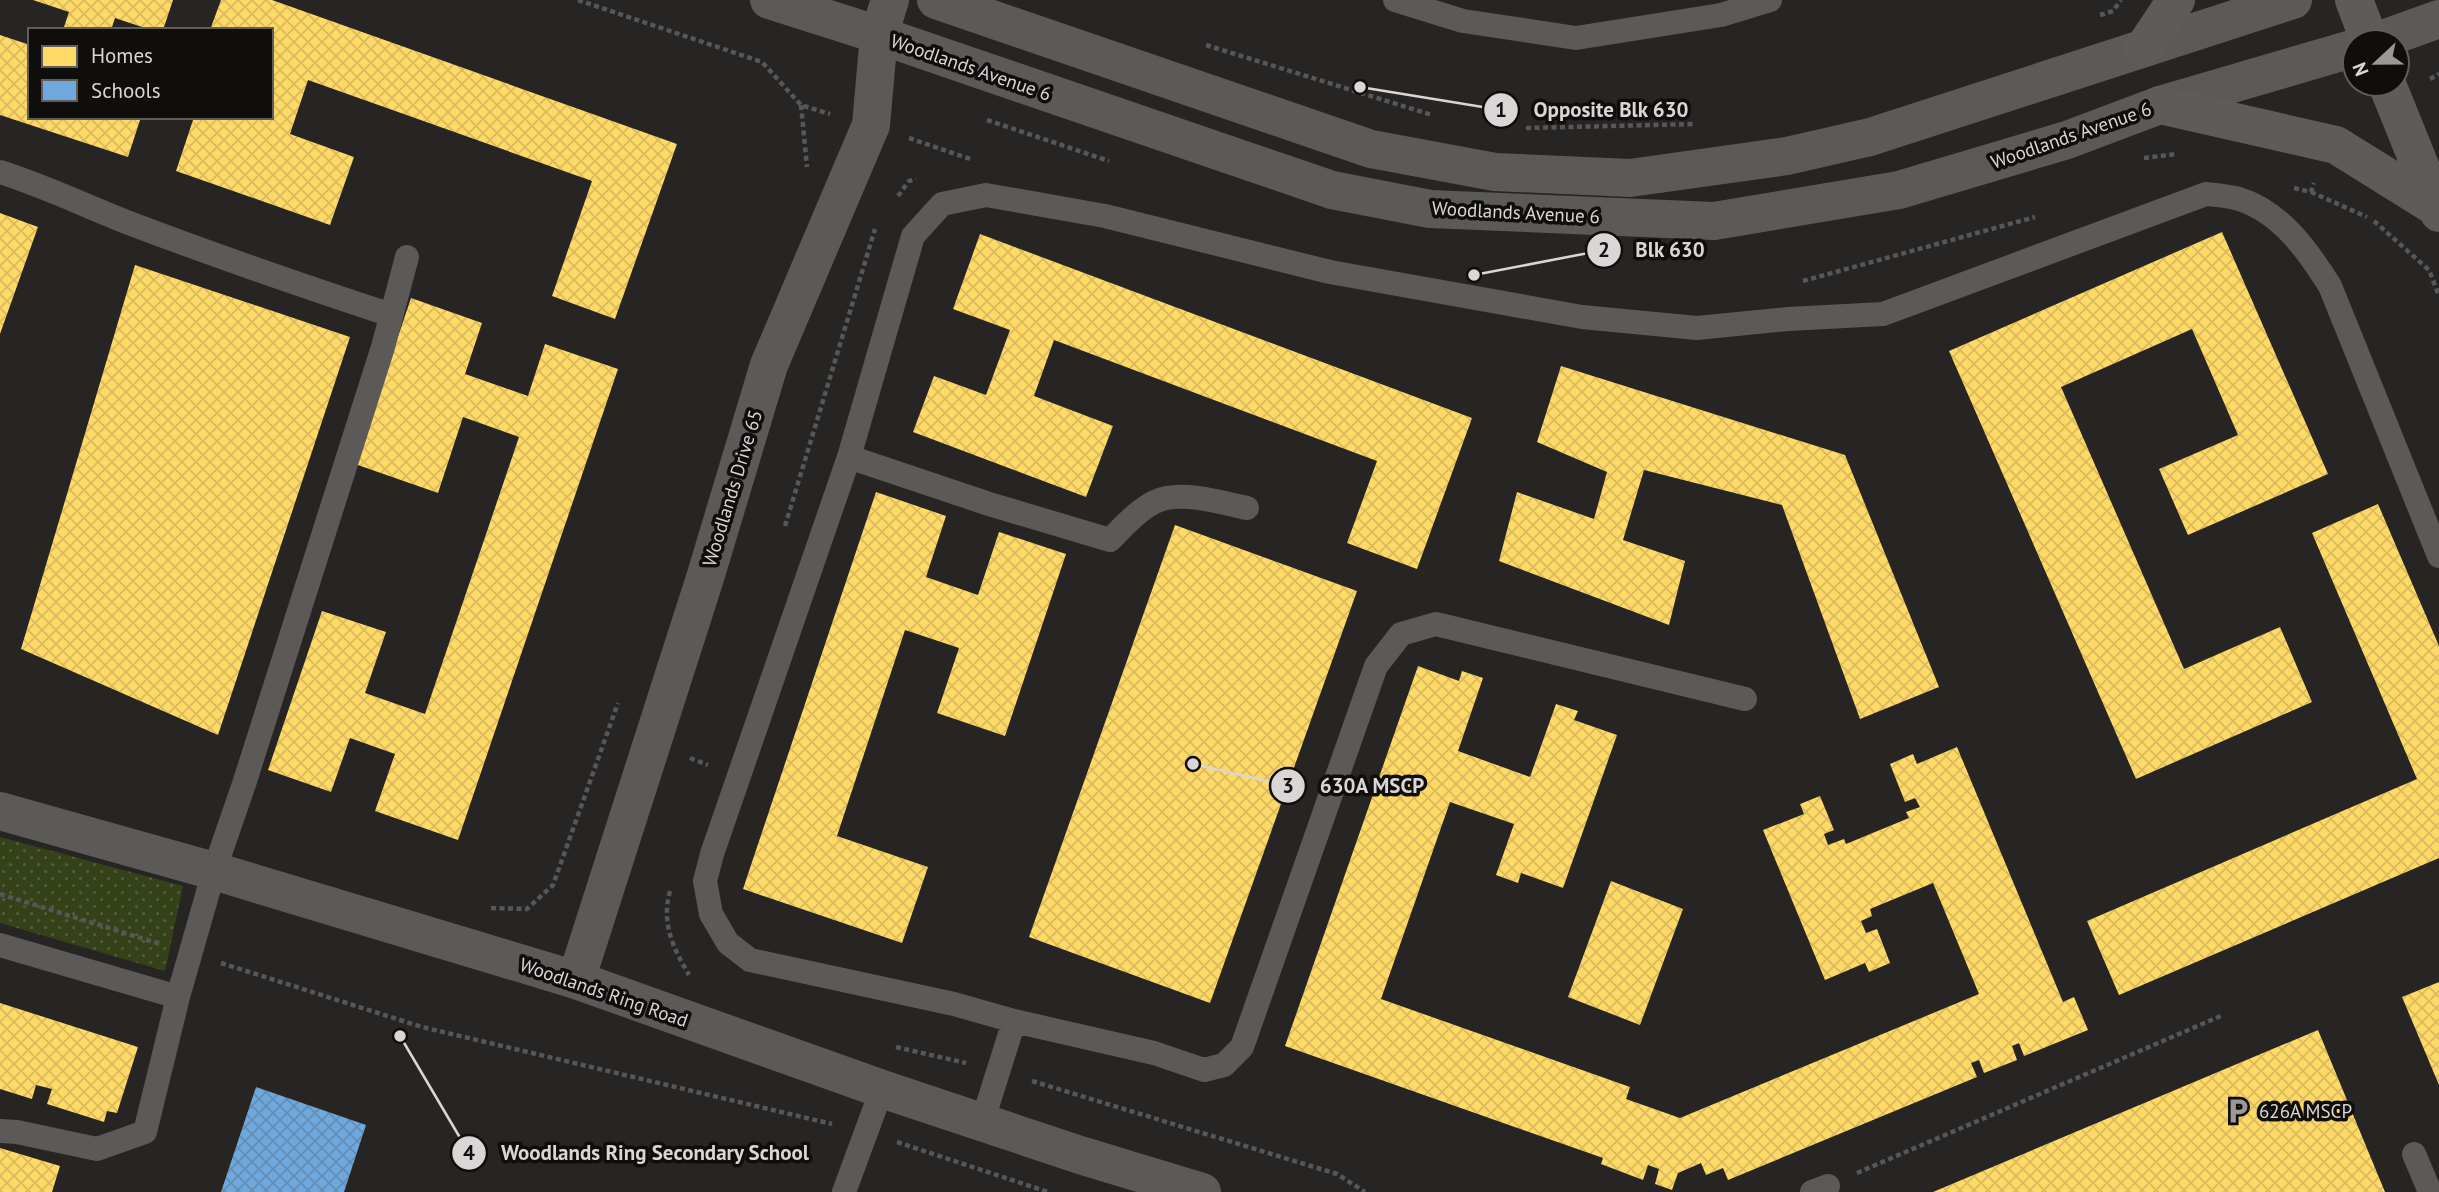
<svg xmlns="http://www.w3.org/2000/svg" width="2439" height="1192" font-family="'PT Sans',sans-serif">
<style>
.grass{fill:url(#grass-dots)}
.homes{fill:url(#homes-cross-hatch)}
.schools{fill:url(#schools-cross-hatch)}
.lines{fill:none;stroke-linecap:round;stroke-linejoin:round}
.path{stroke:#585757;stroke-width:4.5;stroke-dasharray:5 3.5;stroke-linecap:butt}
.service{stroke:#5b5a59;stroke-width:24}
.minor{stroke:#5b5a59;stroke-width:38}
.tertiary{stroke:#5b5a59;stroke-width:38}
.secondary{stroke:#5d5c5b;stroke-width:38}
.labels{text-anchor:middle;stroke-width:7;stroke-linejoin:round;paint-order:stroke}
.street-label{font-size:19px;fill:#d9d6d5;stroke:#0f0e0d}
.poi-label{font-size:19px;fill:#d9d6d5;stroke:#0f0e0d;text-anchor:start}
.leader{fill:none;stroke:#d9d6d5;stroke-width:2.5}
.callout-dot{fill:#d9d6d5;stroke:#0f0e0d;stroke-width:2.5}
.mark-label{font-size:21px;text-anchor:middle;font-weight:bold;fill:#111}
.callout-label{font-size:21px;text-anchor:middle;font-weight:bold;fill:#d9d6d5;stroke:#0f0e0d;stroke-width:7;stroke-linejoin:round;paint-order:stroke}
</style>
<defs>
<pattern id="grass-dots" width="8" height="8" patternUnits="userSpaceOnUse" patternTransform="scale(1.75)"><rect width="8" height="8" fill="#354119"/><path d="M2 2h.1M6 6h.1" fill="none" stroke="#525c3a" stroke-width="1.8" stroke-linecap="round"/></pattern>
<pattern id="homes-cross-hatch" width="8" height="8" patternUnits="userSpaceOnUse" patternTransform="scale(1.75)"><rect width="8" height="8" fill="#ffd966"/><path d="M0 0l8 8M0 8l8-8" fill="none" stroke="#d9ba5e"/></pattern>
<pattern id="schools-cross-hatch" width="8" height="8" patternUnits="userSpaceOnUse" patternTransform="scale(1.75)"><rect width="8" height="8" fill="#6fa8dc"/><path d="M0 0l8 8M0 8l8-8" fill="none" stroke="#648eb5"/></pattern>
</defs>
<rect width="100%" height="100%" fill="#272523"/>
<path class="grass" d="M0 837 183 886 165 971 0 923Z"/>
<path class="homes" d="M33 0H173L163 30H151L115 18 111 30H63L69 12Z
M221 0H272L677 144 615 319 552 296 592 181 308 80 290 134 354 157 330 225 176 171 194 117H271V30H210Z
M0 35 30 45V117H141L128 157 0 115Z
M0 213 38 227 0 334Z
M2222 232 2328 474 2188 535 2159 469 2238 435 2192 329 2061 387 2184 669 2280 627 2312 702 2136 779 1949 351Z
M980 234 1472 418 1417 569 1347 543 1377 461 1054 340 1034 396 1113 426 1086 497 913 432 934 376 986 395 1010 330 953 309Z
M135 265 350 337 218 735 21 649Z
M411 298 482 323 465 374 528 396 545 344 618 369 458 840 375 811 395 754 350 738 331 792 268 770 322 611 386 632 365 693 425 714 519 437 463 417 438 493 355 464Z
M1561 366 1845 455 1939 687 1860 719 1782 505 1644 470 1623 540 1685 561 1669 625 1499 561 1517 492 1594 519 1607 472 1537 442Z
M876 492 946 516 926 577 978 595 999 532 1066 554 1005 736 937 713 959 648 905 630 837 836 928 867 902 943 743 889Z
M2378 504 2439 646V858L2119 995 2087 921 2417 779 2312 533Z
M1175 525 1357 591 1210 1003 1029 937Z
M1418 666 1459 681 1462 671 1483 678 1458 751 1530 777 1556 704 1578 711 1574 720 1617 735 1563 888 1521 873 1518 883 1496 875 1514 824 1450 802 1381 999 1630 1087 1626 1099 1680 1118 1979 994 1933 883 1870 909 1872 916 1861 921 1866 933 1877 929 1890 963 1869 972 1865 963 1825 980 1763 830 1804 814 1800 804 1820 796 1834 830 1824 834 1828 845 1844 839 1846 844 1909 818 1906 812 1920 807 1915 798 1905 802 1890 764 1913 754 1917 764 1957 747 2063 1002 2074 997 2088 1030 2024 1056 2019 1043 2012 1046 2017 1060 1984 1073 1979 1060 1971 1063 1977 1077 1728 1180 1723 1168 1706 1175 1701 1163 1678 1173 1672 1190 1655 1184 1659 1169 1648 1165 1643 1180 1601 1164 1603 1158 1285 1046Z
M1611 881 1683 909 1640 1025 1568 997Z
M2439 982V1085L2402 997Z
M0 1003 138 1047 117 1113 107 1111 104 1122 47 1104 52 1089 36 1085 32 1099 0 1089Z
M2318 1030 2385 1192H1933Z
M0 1148 60 1166 52 1192H0Z"/>
<path class="schools" d="M256 1087 366 1125 344 1192H221Z"/>
<g class="lines">
<path class="path" d="M578 0 762 62 801 105 830 114
M2100 15 2113 11 2121 0
M1206 45 1432 115
M2430 79 2439 74
M801 105 807 167
M987 120 1109 161
M1526 128 1695 124
M909 138 973 160
M2144 158 2177 154
M2294 188 2311 192 2314 183
M2311 192 2367 217
M898 196 909 181 916 179
M2374 221 2429 270 2439 296
M1803 281 2035 217
M785 526 875 229
M690 758 708 765
M670 891C661 923 673 948 689 975
M0 894 160 944
M491 908 527 909 553 885 618 703
M221 963 422 1027 832 1124
M896 1047 966 1063
M1032 1081 1337 1174 1365 1192
M897 1142 1048 1192
M1857 1173 2223 1015"/>
<path class="service" d="M1395 0 1463 21 1576 38 1721 15 1770 0
M0 172C44 186 86 206 129 223 216 256 303 286 391 315
M849 457 989 504 1110 540C1125 525 1145 502 1166 498 1192 493 1222 503 1247 508
M1745 699 1436 624 1401 634 1376 666 1242 1047 1224 1065 1204 1070 1154 1053 1014 1021 954 1004 750 960 728 943 711 914 705 881 712 854 849 457 913 236 942 204 986 195 1105 216 1330 272 1582 317 1697 328 1788 319 1883 314 2206 194C2217 195 2229 196 2239 199 2281 212 2308 251 2330 286L2439 556
M0 945 178 997
M982 1123 1014 1021
M0 1131 17 1132 97 1149 145 1132 178 997 214 871 244 784 383 347 407 257
M2414 1154 2430 1192
M844 1192 882 1089
M1812 1192 1828 1186"/>
<path class="minor" d="M0 811 214 871 576 980 882 1089 1080 1155 1202 1192
M576 980 705 578 769 365 871 125 879 35 890 0"/>
<path class="tertiary" d="M769 0 879 35 1332 190 1430 209 1714 221 1899 190 2067 140 2160 105 2355 48
M936 0 1371 149 1495 172 1630 178 1787 156 1870 137 2293 0
M2375 42 2439 19"/>
<path class="secondary" d="M2354 0 2370 42
M2144 48 2176 0
M2387 84 2439 213
M2160 105 2336 145 2437 208"/>
</g>
<defs>
<g id="parking-bare" transform="scale(2.1)"><path d="M-3.5-5.5H1a3.5 3.5 0 0 1 0 7H-1V5.5H-3.5ZM-1-3.4V-.6H.8a1.4 1.4 0 0 0 0-2.8Z" fill="#9b9897" stroke="#0f0e0d" stroke-width="2.5" paint-order="stroke"/></g>
</defs>
<g fill-rule="evenodd">
<use href="#parking-bare" x="2238" y="1111"/>
</g>
<g class="labels">
<g class="street-label">
<text transform="translate(971 67) rotate(19)" y="7">Woodlands Avenue 6</text>
<text transform="translate(2071 135) rotate(-19)" y="7">Woodlands Avenue 6</text>
<text transform="translate(1516 212) rotate(3)" y="7">Woodlands Avenue 6</text>
<text transform="translate(732 488) rotate(-73)" y="7">Woodlands Drive 65</text>
<text transform="translate(604 992) rotate(19)" y="7">Woodlands Ring Road</text>
</g>
<g class="poi-label">
<text x="2259" y="1118">626A MSCP</text>
</g>
</g>
<path class="leader" d="M1360 87L1501 110M1474 275L1604 250M1193 764L1288 786M400 1036L469 1153"/>
<g class="callout-dot">
<circle cx="1360" cy="87" r="7"/>
<circle cx="1474" cy="275" r="7"/>
<circle cx="1193" cy="764" r="7"/>
<circle cx="400" cy="1036" r="7"/>
<circle cx="1501" cy="110" r="18"/>
<circle cx="1604" cy="250" r="18"/>
<circle cx="1288" cy="786" r="18"/>
<circle cx="469" cy="1153" r="18"/>
</g>
<g class="mark-label">
<text x="1501" y="117">1</text>
<text x="1604" y="257">2</text>
<text x="1288" y="793">3</text>
<text x="469" y="1160">4</text>
</g>
<g class="callout-label">
<text x="1611" y="117">Opposite Blk 630</text>
<text x="1670" y="257">Blk 630</text>
<text x="1372" y="793">630A MSCP</text>
<text x="655" y="1160">Woodlands Ring Secondary School</text>
</g>
<rect x="28" y="28" width="245" height="91" fill="#0f0e0d" stroke="#605e5d" stroke-width="2"/>
<rect x="42" y="46" width="35" height="21" fill="#ffd966" stroke="#605e5d" stroke-width="2"/>
<text x="91" y="63" font-size="21" fill="#d9d6d5">Homes</text>
<rect x="42" y="80" width="35" height="21" fill="#6fa8dc" stroke="#605e5d" stroke-width="2"/>
<text x="91" y="98" font-size="21" fill="#d9d6d5">Schools</text>
<g transform="translate(2376 63) rotate(248)"><circle r="33" fill="#0f0e0d" stroke="#605e5d" stroke-width="2"/>
<path d="M0-5L12 26L0 18L-12 26Z" fill="#9b9897"/>
<text y="-10" font-size="19" font-weight="bold" text-anchor="middle" fill="#d9d6d5">N</text>
</g>
</svg>
